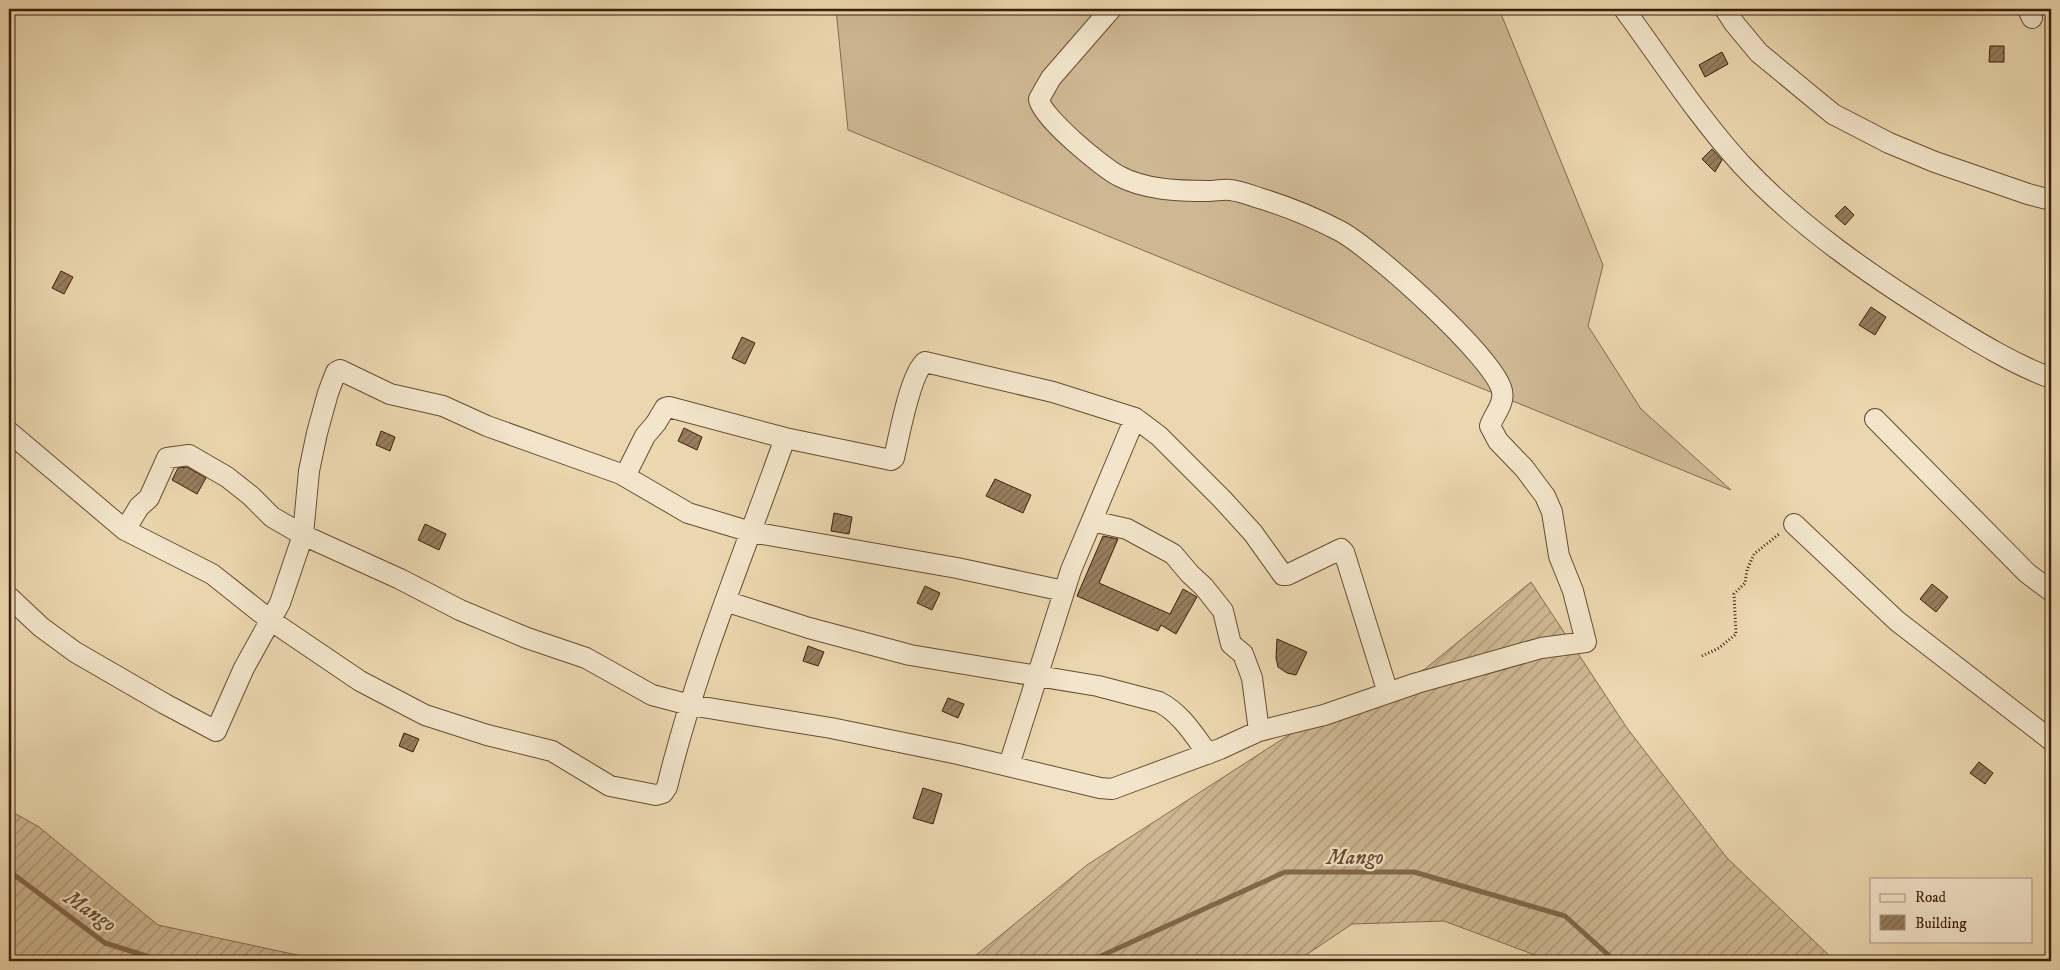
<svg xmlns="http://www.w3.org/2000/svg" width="2060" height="970" font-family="'IM FELL DW Pica',serif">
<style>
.grass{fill:#ceb893;stroke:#866b4e}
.garden{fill:url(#garden-furrows);stroke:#866b4e}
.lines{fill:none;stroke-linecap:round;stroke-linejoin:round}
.stream{stroke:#82674a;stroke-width:5}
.building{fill:url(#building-hatch);stroke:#3e1e08}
.minor-casing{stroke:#694c32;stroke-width:22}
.path{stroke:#3e1e08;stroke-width:3;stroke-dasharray:1 2.5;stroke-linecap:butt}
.minor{stroke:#f2e5cb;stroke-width:20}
.labels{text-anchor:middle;stroke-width:4.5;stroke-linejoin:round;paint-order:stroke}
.water-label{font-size:22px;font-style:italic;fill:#66492e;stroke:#f2e5cb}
</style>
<defs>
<pattern id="garden-furrows" width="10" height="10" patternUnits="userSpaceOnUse" patternTransform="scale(1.25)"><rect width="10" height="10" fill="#ceb893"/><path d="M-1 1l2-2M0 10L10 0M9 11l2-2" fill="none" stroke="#a99576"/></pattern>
<pattern id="building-hatch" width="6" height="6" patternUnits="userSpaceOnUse" patternTransform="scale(1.25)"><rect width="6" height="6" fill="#987e5f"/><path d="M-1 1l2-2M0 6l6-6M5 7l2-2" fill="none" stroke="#7d674c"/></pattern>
</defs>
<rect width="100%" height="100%" fill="#ebd7af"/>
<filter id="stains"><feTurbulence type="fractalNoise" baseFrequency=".004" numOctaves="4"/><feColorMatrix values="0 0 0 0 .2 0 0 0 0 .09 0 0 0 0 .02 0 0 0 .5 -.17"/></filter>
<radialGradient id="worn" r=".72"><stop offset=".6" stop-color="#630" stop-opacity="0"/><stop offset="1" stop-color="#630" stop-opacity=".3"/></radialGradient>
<path class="grass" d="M836 9H1499L1603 265 1588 326 1641 409 1731 490 848 130Z"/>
<path class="garden" d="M1531 582 1627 728 1727 858 1835 961H1551L1444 921 1352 924 1297 961H969L1087 865 1292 733 1425 669Z
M9 810 39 827 158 925 325 961H9Z"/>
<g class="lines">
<path class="stream" d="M9 871 105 943 162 961
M1090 961 1285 872H1414L1565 916 1615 961"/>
</g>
<path class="building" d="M1990 46H2004V62H1989Z
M1722 52 1728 64 1705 77 1699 65Z
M1712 149 1722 160 1715 172 1702 159Z
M1845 206 1854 215 1845 225 1835 216Z
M61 271 73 277 64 294 52 288Z
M1871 307 1886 317 1875 335 1859 325Z
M742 337 755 343 745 364 732 358Z
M684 428 702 437 697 450 678 441Z
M381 431 395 437 390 451 376 445Z
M187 467 206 478 197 494 172 480 178 468Z
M995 479 1031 495 1023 513 986 496Z
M834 513 852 517 849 534 831 531Z
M425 524 446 534 439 550 418 540Z
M1103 536 1118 539 1099 583 1170 614 1183 589 1197 597 1176 634 1161 625 1158 631 1077 596Z
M1932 584 1948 597 1936 612 1920 599Z
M925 586 940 593 932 610 917 603Z
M1277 639 1307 652 1296 675 1287 673 1278 667 1276 658Z
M808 646 824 652 818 666 803 661Z
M948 698 964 704 958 718 942 711Z
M404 733 419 739 413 752 399 746Z
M1979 762 1993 773 1985 784 1970 773Z
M923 788 942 794 933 824 913 818Z"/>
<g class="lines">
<g class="minor-casing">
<path id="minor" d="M1624 9C1663 62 1698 117 1742 165 1800 227 1870 275 1942 320 1976 341 2013 364 2051 378
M1725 9 1734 23 1759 53 1833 114 1889 143 1935 162 2028 194 2051 200
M2028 9 2032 18
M1875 419 2027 573 2051 591
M9 432 125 530 212 574 270 620 360 681 425 715 487 735 552 751 610 786 656 795 663 793 667 787C696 667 744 554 785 438
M621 474 628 470 645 436 656 423 665 408 669 407 785 438 891 460 894 458C899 437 910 374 925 362L1053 392 1135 418 1159 436 1222 499 1253 533 1283 575H1287L1341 549 1344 552 1388 693
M1092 521 1127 529 1173 554 1190 574 1204 587 1223 611 1231 644 1243 654 1252 678 1259 731
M1794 524 1897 621 2051 740
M125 530 139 507 149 498 167 458 189 455 227 477 251 496 272 517 303 535 400 579 460 610 527 638 586 658 652 695 690 705 831 728 958 754 1100 788 1112 789 1220 749 1259 731 1324 715 1417 683 1541 648 1586 642 1573 591 1559 556 1552 512 1545 496 1524 468 1498 441 1490 426C1494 414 1505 404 1502 391 1495 358 1372 248 1340 231 1315 218 1286 206 1259 198 1250 195 1240 191 1230 190 1223 189 1215 191 1208 191 1179 191 1145 190 1119 176 1103 168 1040 116 1039 99L1051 78 1111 9
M9 597 41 627 75 652 165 704 216 731 244 668 280 603 303 535 309 471 317 433 328 393 336 372 340 370 390 394 443 406 487 426 621 474 688 513 751 532 957 568 1064 591
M725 601 809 628 910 655 1098 686 1159 702C1181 713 1194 735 1208 754
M1009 765 1071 570 1135 418"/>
</g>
<path class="path" d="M1702 656 1719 648 1736 634 1734 594 1745 583 1747 570 1754 554 1779 534"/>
<use href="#minor" class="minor"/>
</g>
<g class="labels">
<g class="water-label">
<text x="1355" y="864">Mango</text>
<text transform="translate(91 910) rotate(34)" y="8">Mango</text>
</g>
</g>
<rect width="2060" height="970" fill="none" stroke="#ebd7af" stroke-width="30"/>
<rect x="10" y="10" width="2040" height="950" fill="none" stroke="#3e1e08" stroke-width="2.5"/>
<rect x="15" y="15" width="2030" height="940" fill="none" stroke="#3e1e08"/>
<rect x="1870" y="878" width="162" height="65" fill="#f2e5cb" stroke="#aa957d"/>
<rect x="1880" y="894" width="25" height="8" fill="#f2e5cb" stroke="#aa957d"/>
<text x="1915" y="902" font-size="15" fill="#3e1e08">Road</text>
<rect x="1880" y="915" width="25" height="15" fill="url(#building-hatch)" stroke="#aa957d"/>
<text x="1915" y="928" font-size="15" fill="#3e1e08">Building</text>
<rect width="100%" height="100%" filter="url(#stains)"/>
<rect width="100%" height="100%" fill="url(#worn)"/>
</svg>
